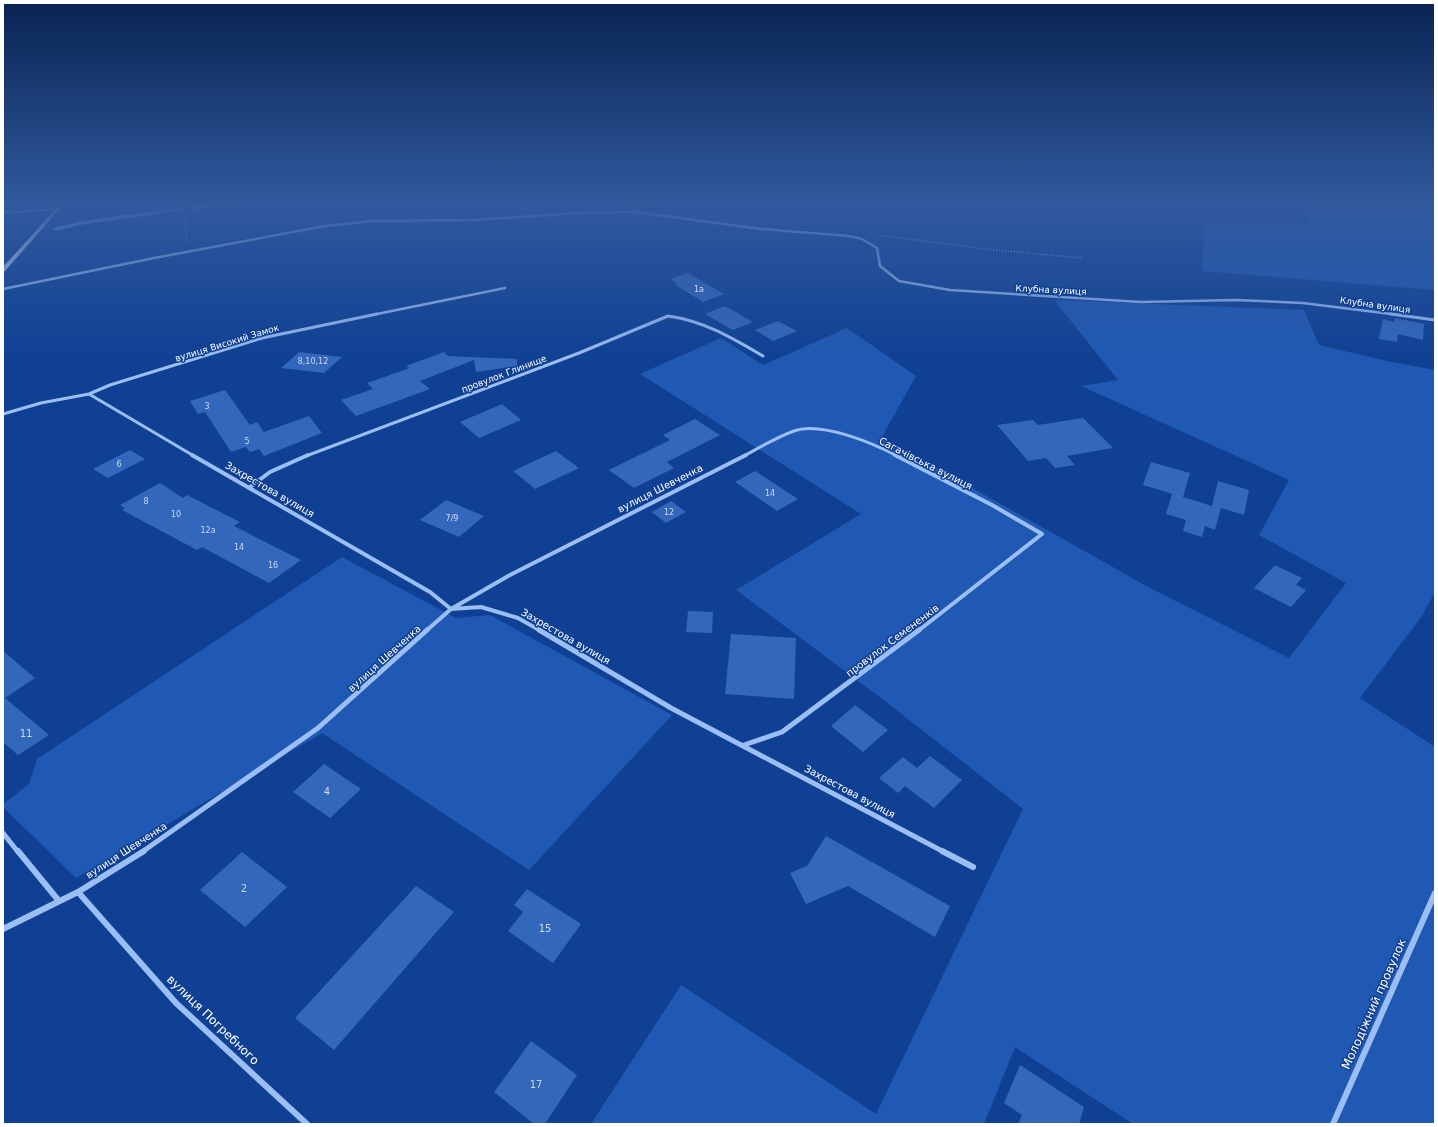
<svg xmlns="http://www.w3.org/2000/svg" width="1438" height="1127" font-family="'DejaVu Sans',sans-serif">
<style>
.green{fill:#2059b3}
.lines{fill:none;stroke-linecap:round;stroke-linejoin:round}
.stream{stroke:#8db7f8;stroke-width:3.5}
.building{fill:#3367bb}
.path{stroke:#9bbef4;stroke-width:1.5;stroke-dasharray:1 2;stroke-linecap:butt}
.lane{stroke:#9bbef4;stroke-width:2}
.street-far4{stroke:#9bbef4;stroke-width:2.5}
.street-far3{stroke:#9bbef4;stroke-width:3}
.street-far2{stroke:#9bbef4;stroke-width:4}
.street-far1{stroke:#9bbef4;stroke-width:5}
.street{stroke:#9bbef4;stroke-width:6}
.secondary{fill:#cbdefd;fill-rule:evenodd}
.labels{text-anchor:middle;stroke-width:3;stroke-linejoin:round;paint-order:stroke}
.number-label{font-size:8px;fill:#ccd9ee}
.far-street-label{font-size:9px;fill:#fff;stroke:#0f4093}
.street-label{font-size:10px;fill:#fff;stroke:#0f4093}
.near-number-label{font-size:10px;fill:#ccd9ee}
.near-street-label{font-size:12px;fill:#fff;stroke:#0f4093}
</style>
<rect width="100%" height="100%" fill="#0f4093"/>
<path class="green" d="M1307 203H1435V290L1202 271 1205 222 1307 224Z
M1054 300 1304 310 1319 345 1387 361 1435 370V592L1422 616 1360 698 1435 747V1124H1133L1015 1047 984 1124H591L681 985 876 1114 1023 809 881 698 736 590 861 514 640 374 721 338 763 365 847 328 916 376 882 437 1150 588 1289 658 1346 583 1259 535 1289 480 1081 386 1118 380Z
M342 557 456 618 490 615 672 715 529 870 322 733 76 878 3 807V804L29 784 37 759Z"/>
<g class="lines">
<path class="stream" d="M194 208 233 203
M56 229 81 223 181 209"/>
</g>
<path class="building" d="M688 273 724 294 703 302 674 284 677 283 670 279Z
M725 306 753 322 733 330 705 314Z
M1395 318 1424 324 1423 340 1398 334 1397 342 1379 339 1383 319 1394 322Z
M778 321 797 331 773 341 755 330Z
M299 352 342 357 324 373 281 368Z
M444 352 448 356 517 359V366L476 372 474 360 420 381 430 389 356 416 341 400 373 389 367 383 410 368 406 366Z
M225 390 250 425 257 422 264 432 309 416 322 433 264 456 259 449 250 452 246 447 231 452 205 412 198 414 190 401Z
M502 404 521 420 479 438 460 422Z
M1083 418 1113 448 1067 456 1075 465 1055 468 1046 458 1028 461 997 425 1033 420 1038 425Z
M695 419 720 435 667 462 674 468 634 488 609 470 670 440 663 435Z
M130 450 145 459 108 478 93 469Z
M556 451 579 468 535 489 513 471Z
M1151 462 1190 473 1183 497 1212 506 1218 481 1249 490 1244 515 1221 508 1215 530 1205 526 1202 537 1183 531 1186 520 1166 514 1172 494 1179 496 1143 485Z
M755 471 798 499 777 511 735 482Z
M160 483 183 498 187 495 240 522 234 526 301 560 269 583 202 547 197 550 122 510 125 508 120 505Z
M446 500 484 516 459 537 420 520Z
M671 501 686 512 666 523 652 512Z
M1275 565 1302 578 1296 585 1306 590 1291 607 1254 588Z
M688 611 713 612 712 633 686 632Z
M731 634 796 638 794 699 725 694Z
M3 651 35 678 5 698 49 735 18 755 3 742Z
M855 705 888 730 863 752 831 726Z
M930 756 962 780 934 808 905 786 898 793 879 778 903 757 917 768Z
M324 764 361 789 330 818 293 792Z
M826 836 950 906 935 937 848 886 806 904 790 873 807 866Z
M242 852 287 887 245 927 200 890Z
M416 886 454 912 334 1050 295 1018Z
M527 889 581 924 553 963 508 931 523 912 514 905Z
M531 1041 577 1075 545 1124H534L494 1092Z
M1020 1065 1084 1107 1079 1124H1018L1022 1115 1004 1103Z"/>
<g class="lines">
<path class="path" d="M177 203 185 214 186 241
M877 235 986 249 1081 258"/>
<path class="lane" d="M3 213 57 209"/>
<path class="street-far4" d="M635 212 641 203
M3 289 154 258 325 226 373 221 473 220 579 213 635 212 761 229 849 236 862 239 877 248 880 266 899 281 950 290 1141 302 1236 300 1303 303 1399 315
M372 315 505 288"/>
<path class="street-far3" d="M1391 314 1435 320
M89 394 194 456
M3 414 41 403 89 394 110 385 262 338 377 314
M306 456 579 353 668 316C704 321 732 338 763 356
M744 456C760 447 777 437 794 431 820 421 873 443 897 456"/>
<path class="street-far2" d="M192 455 430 592 451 609 481 607 518 618 541 631
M895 455 992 505 1042 534 918 631
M250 487 270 472 308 455
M426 631 451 609 510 575 746 455"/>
<path class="street-far1" d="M539 630 671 708 944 852
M744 745 782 732 919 630
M3 833 18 852
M142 852 318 728 427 630"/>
<path class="street" d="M18 851 59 901
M942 851 973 867
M78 892 176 1003 307 1124
M3 929 78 892 144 851
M1333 1124 1435 893"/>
<path class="secondary" d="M61 203H65L5 271 3 272V267Z"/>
</g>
<linearGradient id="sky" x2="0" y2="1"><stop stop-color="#082351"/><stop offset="0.56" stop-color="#31599e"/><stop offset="1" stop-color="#31599e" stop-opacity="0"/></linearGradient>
<rect width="1438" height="361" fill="url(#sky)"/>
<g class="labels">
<g class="number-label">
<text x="699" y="292">1а</text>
<text x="313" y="364">8,10,12</text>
<text x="207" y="409">3</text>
<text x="247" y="444">5</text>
<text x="119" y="467">6</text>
<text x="770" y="496">14</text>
<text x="146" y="504">8</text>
<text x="669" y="515">12</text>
<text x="176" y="517">10</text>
<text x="452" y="521">7/9</text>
<text x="208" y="533">12а</text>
<text x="239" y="550">14</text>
<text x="273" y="568">16</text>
</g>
<g class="far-street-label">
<text transform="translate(1051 290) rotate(3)" y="3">Клубна вулиця</text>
<text transform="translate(1375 305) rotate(8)" y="3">Клубна вулиця</text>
<text transform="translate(227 343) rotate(-17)" y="3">вулиця Високий Замок</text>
<text transform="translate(504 374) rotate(-21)" y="3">провулок Глинище</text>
</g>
<g class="street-label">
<text transform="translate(926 463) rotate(27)" y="4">Сагачівська вулиця</text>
<text transform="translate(660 488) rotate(-27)" y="4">вулиця Шевченка</text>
<text transform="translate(270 489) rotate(30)" y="4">Захрестова вулиця</text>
<text transform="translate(566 636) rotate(30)" y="4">Захрестова вулиця</text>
<text transform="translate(892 640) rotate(-37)" y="4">провулок Семененків</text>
<text transform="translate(384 658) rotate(-42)" y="4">вулиця Шевченка</text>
<text transform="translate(850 791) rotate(28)" y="4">Захрестова вулиця</text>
<text transform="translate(126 850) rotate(-33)" y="4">вулиця Шевченка</text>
</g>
<g class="near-number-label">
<text x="26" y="737">11</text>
<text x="327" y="795">4</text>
<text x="244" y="892">2</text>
<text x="545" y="932">15</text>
<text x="536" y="1088">17</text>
</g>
<g class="near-street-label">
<text transform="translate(1374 1004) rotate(-66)" y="4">Молодіжний провулок</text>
<text transform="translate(213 1020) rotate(44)" y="4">вулиця Погребного</text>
</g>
</g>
<rect width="1438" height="1127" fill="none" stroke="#ffffff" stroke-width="8"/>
</svg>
